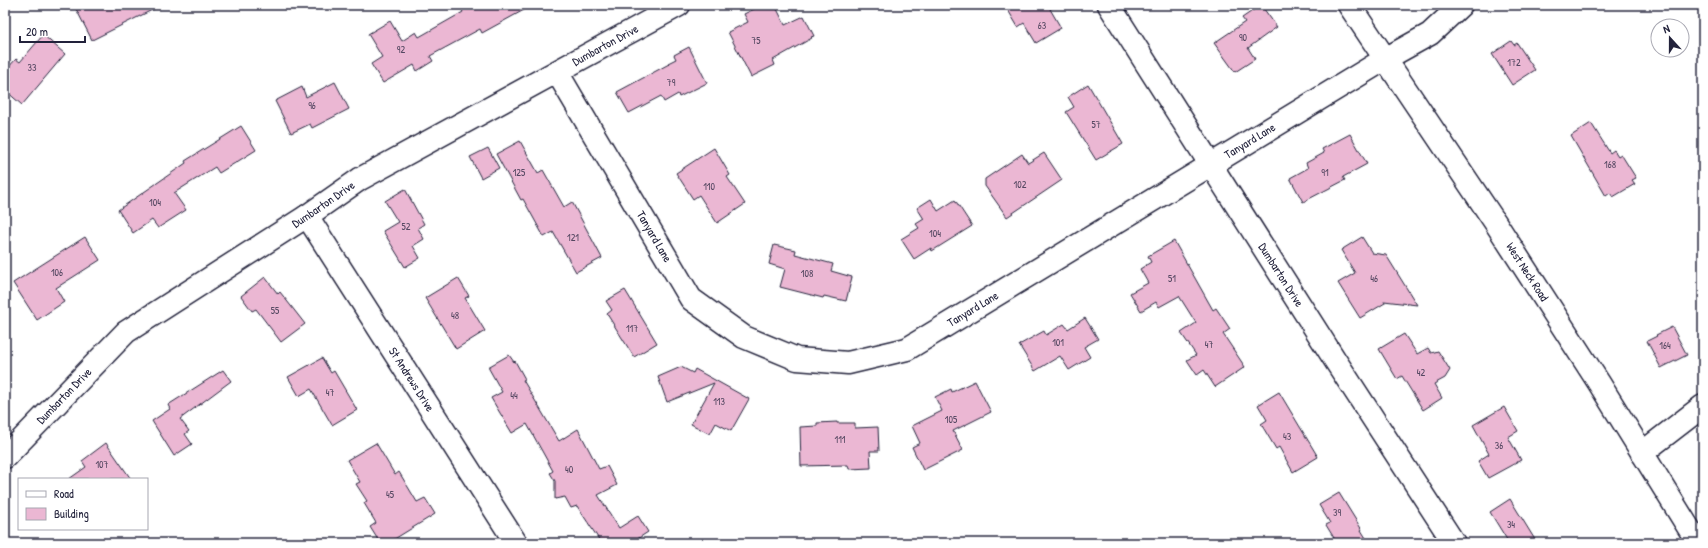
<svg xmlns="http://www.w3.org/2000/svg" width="1708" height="548" font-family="'Patrick Hand',sans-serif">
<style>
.building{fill:#ebb7d3;stroke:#22223b}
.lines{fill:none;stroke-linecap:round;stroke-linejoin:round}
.minor-casing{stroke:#22223b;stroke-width:25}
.tertiary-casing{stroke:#22223b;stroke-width:25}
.minor{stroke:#fff;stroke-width:22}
.tertiary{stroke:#fff;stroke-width:22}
.labels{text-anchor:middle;stroke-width:4;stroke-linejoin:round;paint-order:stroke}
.number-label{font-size:10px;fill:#544761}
.street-label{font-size:12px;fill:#22223b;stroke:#fff}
</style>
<rect width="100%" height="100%" fill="#fff"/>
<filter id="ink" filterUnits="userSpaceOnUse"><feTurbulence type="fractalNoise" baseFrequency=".025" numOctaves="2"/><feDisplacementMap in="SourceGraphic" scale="8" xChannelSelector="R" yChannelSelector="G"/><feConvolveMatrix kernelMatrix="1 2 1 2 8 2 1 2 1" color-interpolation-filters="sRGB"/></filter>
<g filter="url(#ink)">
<path class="building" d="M74 5H162L92 40Z
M459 5H533L482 33 480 29 430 56 433 61 417 71 414 65 383 83 371 64 382 57 368 34 390 21 402 41 416 32 419 37 463 12Z
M762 5H775L785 25 804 16 814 36 811 37 812 38 773 60 775 65 751 77 728 32 748 22 744 14Z
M1005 5H1057L1050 9 1061 28 1036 43 1024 23 1018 27Z
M1261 5 1277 27 1248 48 1255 59 1235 72 1214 43 1245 22 1242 18Z
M43 35 65 54 22 105 5 90V71L16 59 20 62Z
M1511 41 1514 45 1517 43 1535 70 1512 85 1492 54Z
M689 47 707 83 679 97 678 94 664 102 661 96 629 113 617 92 669 64 668 63 676 59 674 55Z
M335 82 349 109 312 128 310 124 291 133 275 101 302 87 306 97Z
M1088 84 1123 144 1096 160 1066 112 1074 107 1068 97Z
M1591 123 1610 153 1614 150 1618 156 1621 154 1636 178 1632 180 1635 184 1613 197 1610 193 1606 196 1571 136Z
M241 126 256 150 219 173 215 167 174 193 186 210 158 228 152 220 133 233 118 210 186 163 185 161Z
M1350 134 1367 164 1343 177 1345 180 1303 202 1290 178 1308 168 1306 163 1324 153 1322 149Z
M520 141 538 173 543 170 564 207 572 202 602 258 576 272 553 232 544 237 523 199 521 200 496 154Z
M488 148 499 168 481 178 470 157Z
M714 148 730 175 727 177 745 204 717 223 699 195 693 199 676 173Z
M1044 153 1062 180 1007 217 985 186V179L1022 154 1028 163Z
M405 189 424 224 418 228 424 239 413 246 420 258 405 267 383 231 398 222 385 201Z
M931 199 938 211 955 200 972 226 932 251 931 248 914 259 901 239 919 228 916 224 924 219 917 208Z
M85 237 100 260 56 288 64 302 37 320 13 283Z
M1362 237 1372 253 1386 255 1417 305 1384 301 1385 303 1360 318 1338 283 1355 273 1341 250Z
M1174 241 1213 310 1216 308 1230 329 1223 334 1245 367 1215 387 1204 370 1197 375 1187 360 1196 355 1181 333 1196 323 1179 296 1159 307 1156 302 1141 311 1130 293 1148 283 1140 269 1151 262 1148 256Z
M774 245 796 250 795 254 833 264 831 271 852 277 846 301 824 296 823 298 780 287 785 269 769 264Z
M265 277 278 294 280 292 305 324 281 342 256 309 252 311 241 296Z
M458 278 469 296 465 298 485 331 456 349 425 298Z
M625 290 657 343 634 357 607 314 612 310 606 301Z
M1085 318 1098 339 1084 347 1090 357 1069 370 1060 356 1035 371 1019 345 1044 331 1046 335 1064 324 1068 329Z
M1672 327 1687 355 1661 368 1647 341 1657 336 1656 335Z
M1404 334 1417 354 1428 348 1431 353 1438 351 1450 370 1445 378 1434 384 1442 398 1423 410 1402 376 1397 379 1379 349Z
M509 355 514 362 515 361 525 379 523 380 559 441 578 429 599 469 607 466 617 485 598 495 619 528 638 516 648 532 631 543H596L600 541 577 506 571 508 565 497 555 499V481L550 473 553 471 527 424 512 433 491 398 502 392 488 367Z
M322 358 331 373 334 371 357 410 332 425 311 389 299 396 288 377Z
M681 367 693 373 695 369 749 399 731 431 716 423 710 434 691 424 714 383 667 402 658 377Z
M223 370 231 381 180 419 189 431 185 434 192 444 174 456 152 421 170 409 168 405Z
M975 381 991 412 953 431 963 450 923 470 912 447 920 443 912 426 942 411 935 397 951 389 952 392Z
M1279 392 1318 457 1293 472 1279 447 1276 449 1261 424 1267 420 1258 405Z
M1504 407 1518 431 1508 437 1521 460 1488 478 1478 461 1489 454 1473 425Z
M837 422V423H855V428L878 427 879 451H870L871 468 849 469 848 465 801 466 800 427 817 426V423Z
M106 443 131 479H69L86 467 82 461Z
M376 443 395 475 399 472 417 502 425 498 435 514 388 543H380L370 527 376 523 364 503 367 501 356 484 360 482 347 460Z
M1339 493 1362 530H1361L1369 543H1337L1326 525 1330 523 1319 505Z
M1510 499 1537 543H1509L1490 512Z"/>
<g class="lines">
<g class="minor-casing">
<g id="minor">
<path id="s1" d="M1109 5 1335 360 1454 543"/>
<path id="s2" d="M557 72 691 299 744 337 797 359 848 363 907 349 1385 59 1430 34 1461 5"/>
<path id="s3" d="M307 216 516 543"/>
<path d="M1642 453 1703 406"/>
<path id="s4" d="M5 457 126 332 307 216 360 179 679 5"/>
</g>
</g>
<g class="tertiary-casing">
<g id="tertiary">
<path id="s5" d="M1349 5 1495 222 1599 383 1698 543"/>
</g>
</g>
<use href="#minor" class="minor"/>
<use href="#tertiary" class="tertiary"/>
</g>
</g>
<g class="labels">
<g class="number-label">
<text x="1042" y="29">63</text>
<text x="1243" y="41">90</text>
<text x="756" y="44">75</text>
<text x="401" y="53">92</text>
<text x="1514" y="66">172</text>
<text x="32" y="71">33</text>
<text x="671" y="86">79</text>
<text x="312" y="109">96</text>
<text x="1096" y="128">57</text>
<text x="1610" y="168">168</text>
<text x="519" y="176">125</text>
<text x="1325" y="176">91</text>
<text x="1020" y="188">102</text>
<text x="709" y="190">110</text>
<text x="155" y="206">104</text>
<text x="406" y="230">52</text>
<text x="935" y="237">104</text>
<text x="573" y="241">121</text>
<text x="57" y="276">106</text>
<text x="807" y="277">108</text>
<text x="1172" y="282">51</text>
<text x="1374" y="282">46</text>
<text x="275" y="314">55</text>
<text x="455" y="319">48</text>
<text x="632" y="332">117</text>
<text x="1058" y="346">101</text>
<text x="1209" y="348">47</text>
<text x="1665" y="349">164</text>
<text x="1421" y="376">42</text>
<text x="330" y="396">47</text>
<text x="514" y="399">44</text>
<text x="719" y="405">113</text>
<text x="951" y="423">105</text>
<text x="1287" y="440">43</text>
<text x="840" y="443">111</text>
<text x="1499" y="449">36</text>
<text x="102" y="468">107</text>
<text x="569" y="473">40</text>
<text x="390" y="498">45</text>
<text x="1337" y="516">39</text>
<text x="1511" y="528">34</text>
</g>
<g class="street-label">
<text dy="4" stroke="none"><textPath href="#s4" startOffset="733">Dumbarton Drive</textPath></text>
<text dy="4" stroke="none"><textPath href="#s2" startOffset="899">Tanyard Lane</textPath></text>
<text dy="4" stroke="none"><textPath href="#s4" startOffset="409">Dumbarton Drive</textPath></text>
<text dy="4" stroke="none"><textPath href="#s2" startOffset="191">Tanyard Lane</textPath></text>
<text dy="4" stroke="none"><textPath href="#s5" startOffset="321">West Neck Road</textPath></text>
<text dy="4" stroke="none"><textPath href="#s1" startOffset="320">Dumbarton Drive</textPath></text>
<text dy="4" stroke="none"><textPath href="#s2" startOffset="575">Tanyard Lane</textPath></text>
<text dy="4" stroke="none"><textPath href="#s3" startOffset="194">St Andrews Drive</textPath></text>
<text dy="4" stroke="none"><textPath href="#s4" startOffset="85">Dumbarton Drive</textPath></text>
</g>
</g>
<rect width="1708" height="548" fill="none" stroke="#fff" stroke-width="20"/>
<rect x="10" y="10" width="1688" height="528" fill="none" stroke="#22223b" stroke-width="1.5" filter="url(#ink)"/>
<rect x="18" y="478" width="130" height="52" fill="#ffffff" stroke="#a7a7b1"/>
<rect x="26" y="491" width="20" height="6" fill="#ffffff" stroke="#a7a7b1"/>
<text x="54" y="498" font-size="12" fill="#22223b">Road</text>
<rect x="26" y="508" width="20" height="12" fill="#ebb7d3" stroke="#a7a7b1"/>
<text x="54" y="518" font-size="12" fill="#22223b">Building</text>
<g transform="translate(1670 38) rotate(339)"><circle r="19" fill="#ffffff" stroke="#a7a7b1"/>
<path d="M0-3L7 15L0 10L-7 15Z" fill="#22223b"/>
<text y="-6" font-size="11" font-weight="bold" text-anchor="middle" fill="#22223b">N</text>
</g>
<path d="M20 36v6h65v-6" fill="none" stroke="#22223b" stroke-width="2"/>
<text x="26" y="36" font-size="12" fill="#22223b" stroke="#ffffff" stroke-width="3" paint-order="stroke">20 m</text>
</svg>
